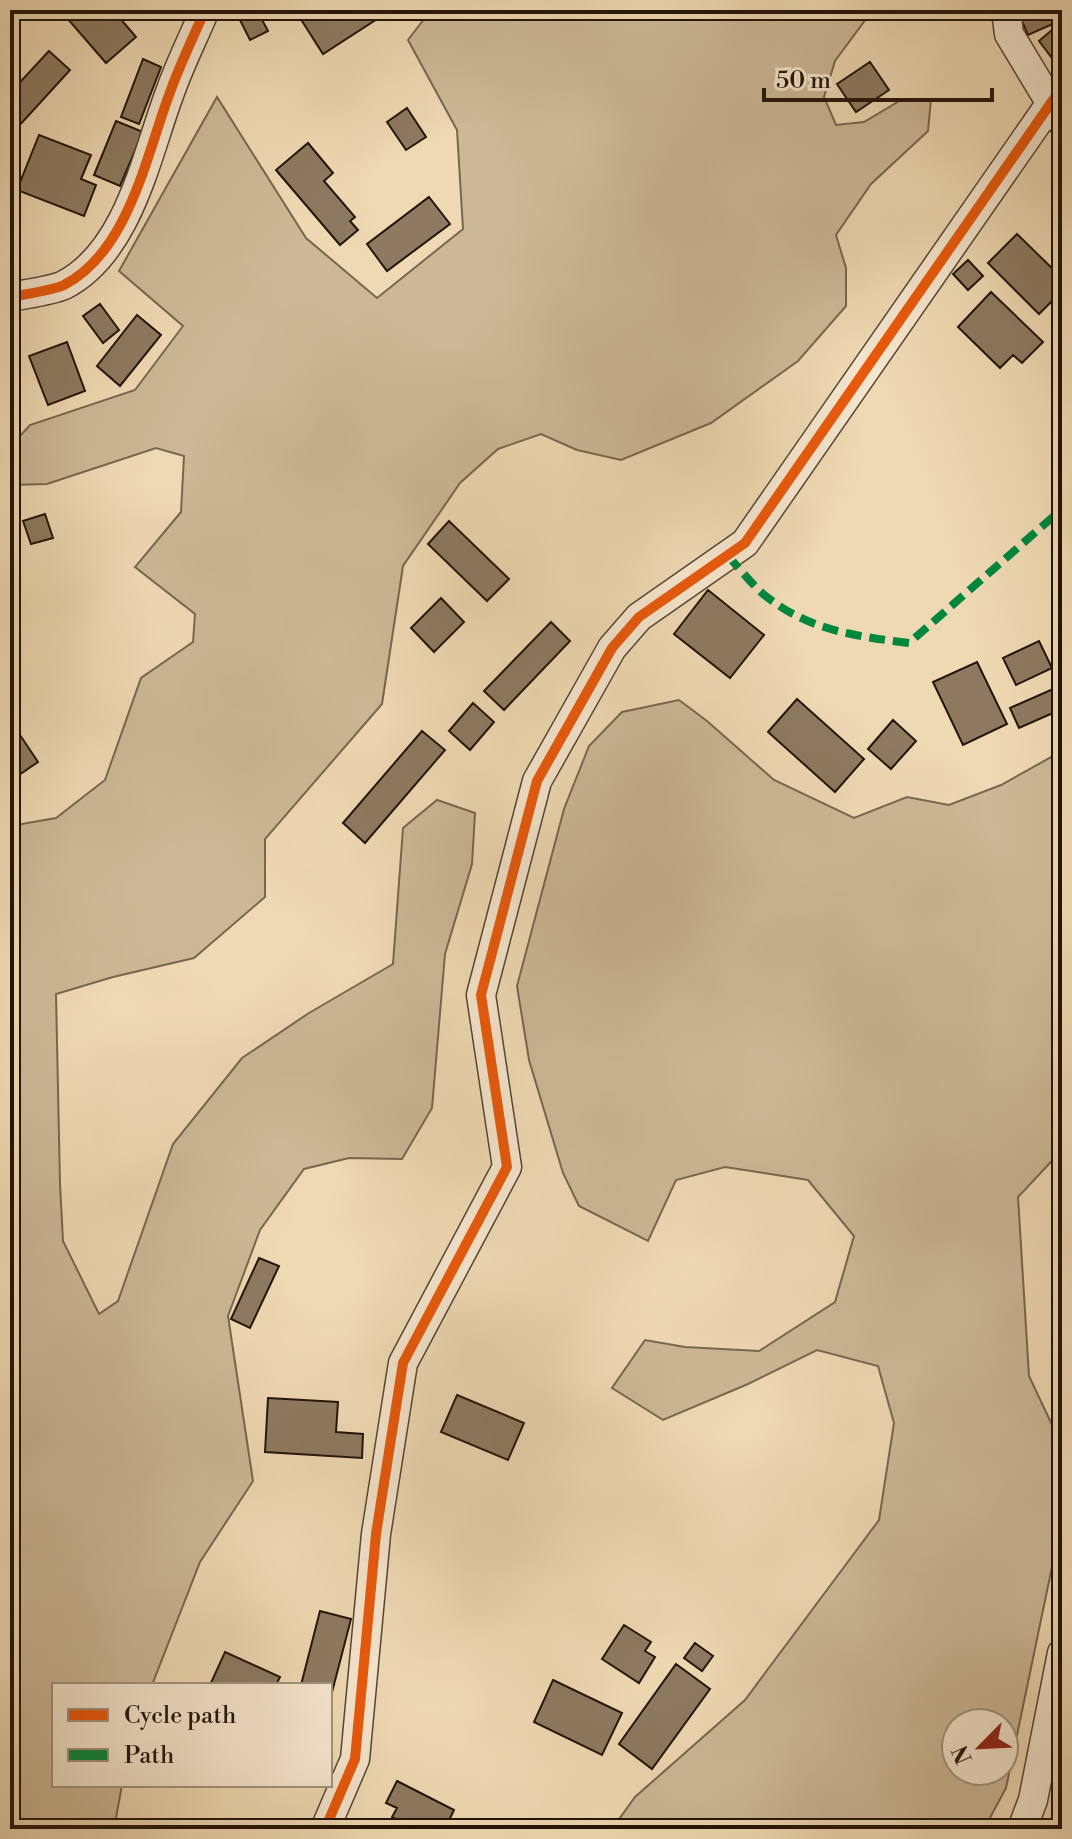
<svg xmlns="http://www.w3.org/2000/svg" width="1072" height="1839" font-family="'Libre Bodoni',serif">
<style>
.green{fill:#ccb896;stroke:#776650;stroke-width:2;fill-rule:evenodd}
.building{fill:#8d7a61;stroke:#221409;stroke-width:2}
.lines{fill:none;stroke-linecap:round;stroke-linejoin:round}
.minor-casing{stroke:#554534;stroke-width:31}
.minor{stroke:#f5e6ce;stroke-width:28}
.quiet{stroke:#00873e;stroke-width:8;stroke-dasharray:16 8;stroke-linecap:butt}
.cycleway-casing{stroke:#f5e6ce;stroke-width:15}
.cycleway{stroke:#e8590c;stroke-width:10}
</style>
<rect width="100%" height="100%" fill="#efd9b3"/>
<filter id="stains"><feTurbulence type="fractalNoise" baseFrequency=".0025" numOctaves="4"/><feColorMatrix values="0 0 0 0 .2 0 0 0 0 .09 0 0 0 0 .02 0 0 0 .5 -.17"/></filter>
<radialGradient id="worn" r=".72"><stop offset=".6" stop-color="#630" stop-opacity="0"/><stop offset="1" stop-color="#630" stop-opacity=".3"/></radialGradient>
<path class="green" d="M431 10H858L866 19 835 61 824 97 836 125 864 122 901 100 931 99 928 131 871 184 836 235 846 268V306L798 361 711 423 621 460 577 450 541 434 498 449 460 483 403 566 382 704 265 839V897L194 958 113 977 56 994 60 1184 63 1241 99 1314 118 1301 173 1144 242 1058 309 1013 393 964 403 828 437 800 475 813 472 864 445 954 432 1108 402 1159 349 1158 304 1169 260 1230 228 1316 253 1481 200 1562 152 1685H54V1785H122L114 1829H10V826L56 818 105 780 141 678 193 642 195 614 135 567 181 512 184 456 156 448 47 484 10 485V447L30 425 135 390 183 326 119 271 217 97 306 238 377 298 463 229 457 130 408 40Z
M679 700 707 721 774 780 854 818 907 797 949 805 1001 785 1062 751V1150L1018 1197 1029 1376 1062 1446V1519L1006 1788 984 1829H612L635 1797 745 1700 879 1520 894 1423 878 1366 817 1350 748 1384 663 1420 612 1388 645 1340 685 1347 759 1351 835 1302 854 1236 808 1180 725 1167 676 1180 648 1241 579 1206 563 1173 529 1060 517 986 564 809 589 746 622 712ZM956 1723H1004V1771H956Z"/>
<path class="building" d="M60 10H113L136 37 106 63Z
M235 10H257L268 31 250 40Z
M295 10H391L323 54Z
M1017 10H1062L1051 15 1055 23 1028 35Z
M1059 24 1062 27V50L1052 58 1039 41Z
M49 51 70 70 17 128 10 122V93Z
M143 59 161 67 139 124 121 117Z
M870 62 889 90 856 112 837 84Z
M407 108 426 137 406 150 387 122Z
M116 121 143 132 120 186 94 175Z
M39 135 91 155 81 179 96 185 84 216 17 190Z
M308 143 333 173 324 181 355 217 350 221 358 230 340 245 276 170Z
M429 197 450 224 387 271 367 244Z
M1017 234 1062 278V291L1039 314 988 263Z
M968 260 983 276 968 290 953 274Z
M991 292 1043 342 1022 363 1013 355 1000 368 958 327Z
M100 304 119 330 103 343 83 316Z
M137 315 161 335 120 386 97 366Z
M67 342 85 391 48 405 29 356Z
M45 514 53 538 31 544 23 521Z
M449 521 509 579 487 601 428 544Z
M708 590 764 635 730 678 674 634Z
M441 598 464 622 434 652 411 628Z
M551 622 570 641 504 710 484 691Z
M1039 641 1052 668 1016 685 1003 658Z
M977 662 1007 724 963 745 933 682Z
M1062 685V709L1019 728 1010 708Z
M797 699 864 759 835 792 768 732Z
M473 703 494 722 470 750 449 731Z
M10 720 38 762 10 781Z
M893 720 916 741 891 769 868 749Z
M422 731 445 750 365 843 343 823Z
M259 1258 279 1266 250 1328 231 1319Z
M457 1395 524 1423 508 1460 441 1432Z
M268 1398 338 1402 336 1432 363 1434 362 1458 265 1452Z
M320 1611 351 1619 330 1700V1685H301Z
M624 1625 651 1642 645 1651 655 1657 639 1683 602 1659Z
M695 1643 713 1656 702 1671 684 1658Z
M225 1652 280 1677 276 1685H210Z
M676 1664 710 1689 652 1769 619 1744Z
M553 1680 622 1713 602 1755 534 1722Z
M397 1781 454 1810 445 1829H415L392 1817 397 1808 386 1803Z"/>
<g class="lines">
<g class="minor-casing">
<path id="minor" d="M1006 10 1009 34 1062 122
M10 297C25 294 51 291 64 285 128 252 146 157 169 95 179 66 193 38 205 10
M325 1829 355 1759 376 1534 403 1363 507 1167 481 995 537 781 612 648 639 617 745 543 1062 87
M1022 1829 1033 1800 1062 1653"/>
</g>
<use href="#minor" class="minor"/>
<path class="quiet" d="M728 556C739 568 750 582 762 593 806 630 854 636 909 643L1062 509"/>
<g class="cycleway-casing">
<path id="cycleway" d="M10 297C25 294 51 291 64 285 128 252 146 157 169 95 179 66 193 38 205 10
M325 1829 355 1759 376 1534 403 1363 507 1167 481 995 537 781 612 648 639 617 745 543 1062 87"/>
</g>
<use href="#cycleway" class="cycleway"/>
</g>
<rect width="1072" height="1839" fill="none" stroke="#efd9b3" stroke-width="40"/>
<rect x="12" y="12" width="1048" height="1815" fill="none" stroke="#221409" stroke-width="4"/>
<rect x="20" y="20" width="1032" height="1799" fill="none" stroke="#221409" stroke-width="2"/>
<rect x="52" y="1683" width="280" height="104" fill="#f5e6ce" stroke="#a1927f" stroke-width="2"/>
<rect x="68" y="1709" width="40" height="12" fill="#e8590c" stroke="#a1927f" stroke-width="2"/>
<text x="124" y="1723" font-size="24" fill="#221409">Cycle path</text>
<rect x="68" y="1749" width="40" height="12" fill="#00873e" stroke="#a1927f" stroke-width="2"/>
<text x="124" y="1763" font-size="24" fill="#221409">Path</text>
<g transform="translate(980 1747) rotate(246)"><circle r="38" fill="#f5e6ce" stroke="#a1927f" stroke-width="2"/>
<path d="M0-6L14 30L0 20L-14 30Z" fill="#8f2418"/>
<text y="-12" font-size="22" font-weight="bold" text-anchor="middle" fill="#221409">N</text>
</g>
<path d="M764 88v12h228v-12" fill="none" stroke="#221409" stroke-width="4"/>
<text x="776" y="88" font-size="24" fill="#221409" stroke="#f5e6ce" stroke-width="6" paint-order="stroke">50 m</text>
<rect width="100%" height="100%" filter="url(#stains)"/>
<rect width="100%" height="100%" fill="url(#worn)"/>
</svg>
